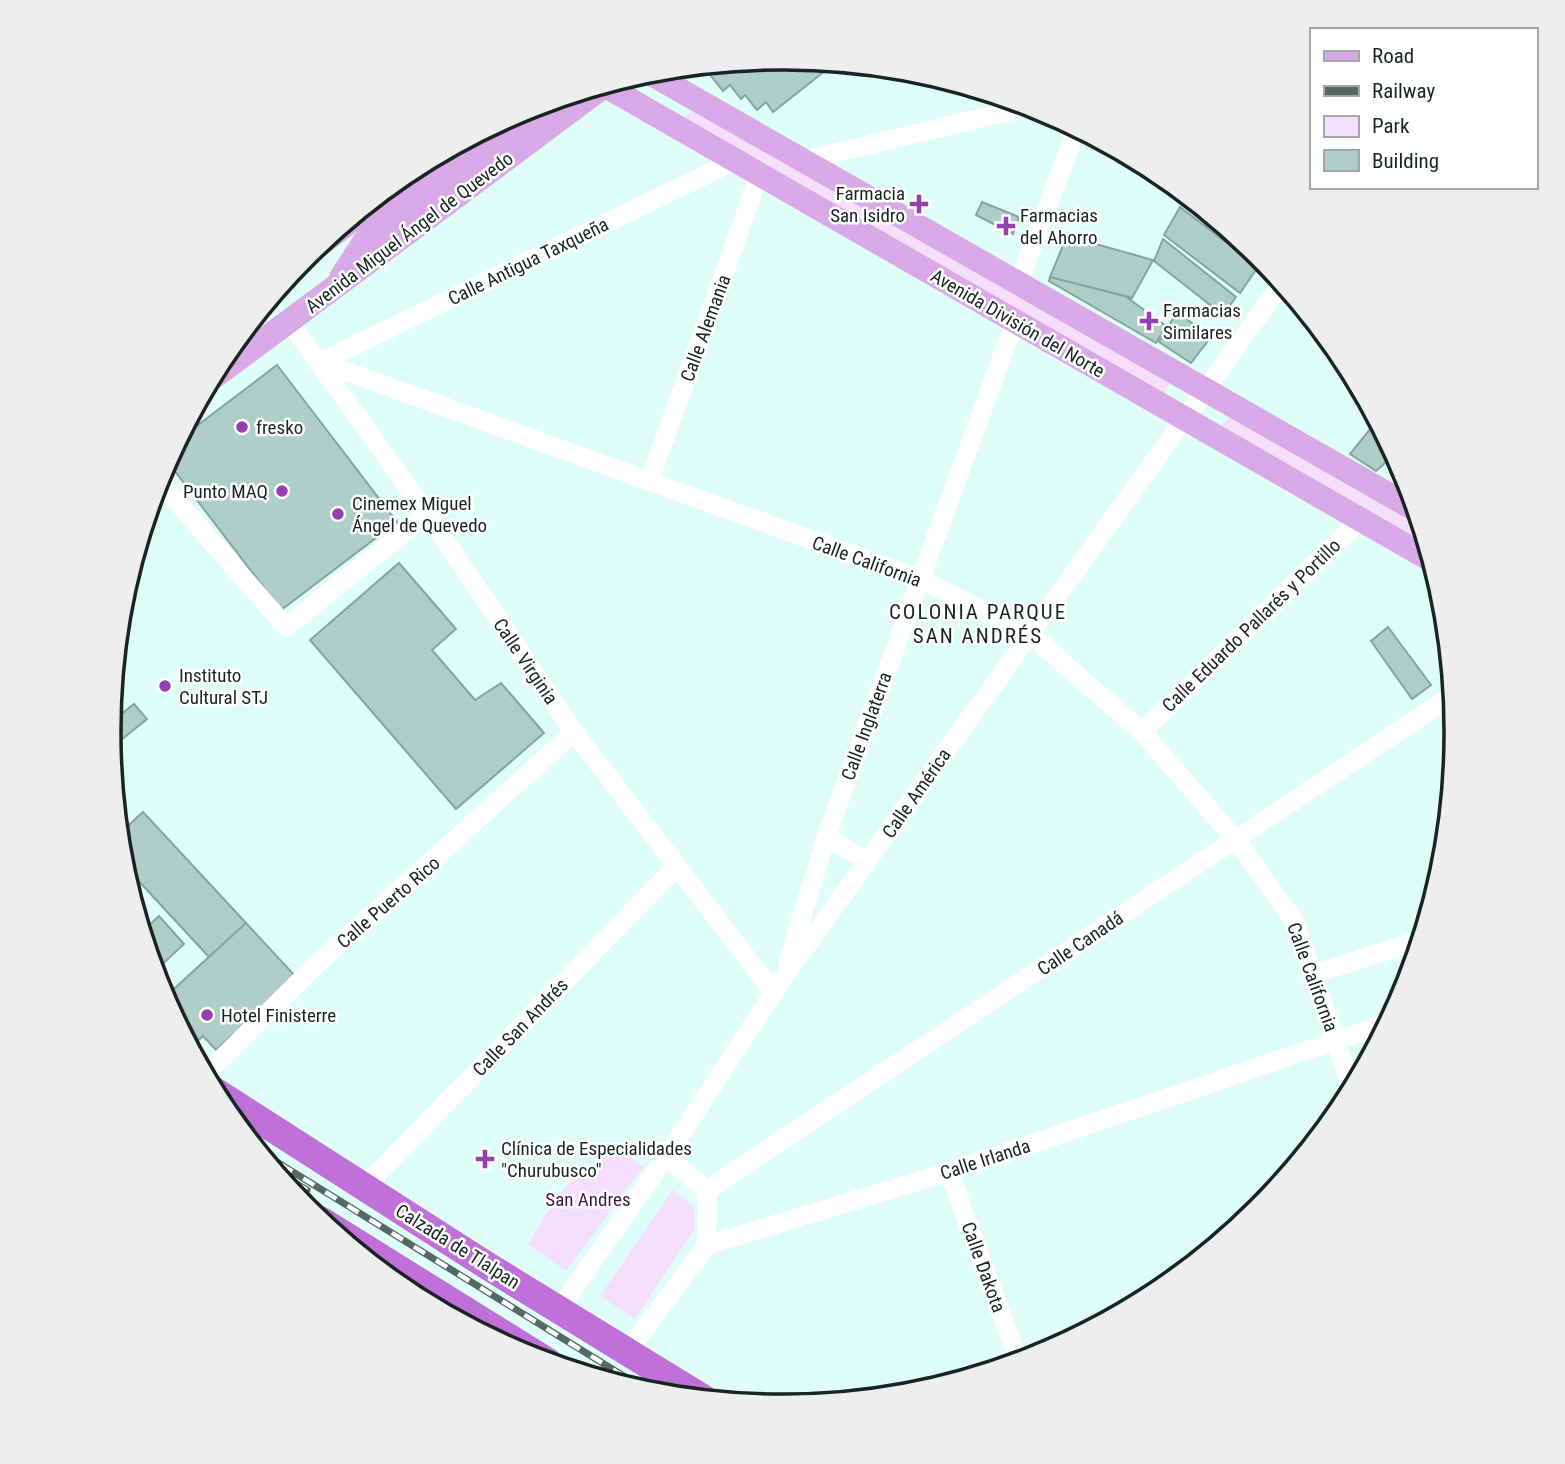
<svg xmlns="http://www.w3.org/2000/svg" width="1565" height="1464" font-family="'Roboto Condensed',sans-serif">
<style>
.green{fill:#f5dffd}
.building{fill:#b0cec8;stroke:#87a49e;stroke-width:2}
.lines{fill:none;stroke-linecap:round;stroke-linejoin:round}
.minor{stroke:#fff;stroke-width:19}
.major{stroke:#d9a9e8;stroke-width:24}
.highway{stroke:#c070d9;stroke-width:28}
.rail-casing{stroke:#566864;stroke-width:7}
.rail{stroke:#fff;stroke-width:4.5;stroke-dasharray:13;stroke-linecap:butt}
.poi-dot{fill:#9440ae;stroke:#fff;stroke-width:2.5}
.labels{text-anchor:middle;stroke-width:5;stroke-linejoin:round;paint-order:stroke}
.poi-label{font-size:19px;fill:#192522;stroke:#fff;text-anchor:start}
.street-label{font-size:19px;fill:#192522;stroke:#fff}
.park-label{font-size:19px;fill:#431052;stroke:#fff}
.neighbourhood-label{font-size:21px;letter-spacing:2px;fill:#192522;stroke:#fff}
.rim{fill:none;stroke:#192522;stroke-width:3.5}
</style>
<rect width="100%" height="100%" fill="#dffef7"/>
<path class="green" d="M695 109 1174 378 1163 394 683 118Z
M1233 413 1420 523 1428 550 1218 430Z
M624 1153 643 1167 566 1271 528 1244C555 1202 571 1162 624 1153Z
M673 1190 694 1207 695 1229 635 1319 600 1296Z"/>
<path class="building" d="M783 58 835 63 773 112 766 102 757 110 745 95 741 99 730 85 723 91 707 71 716 64Z
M1185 194 1231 232 1184 197Z
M982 202 1019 217 1013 234 976 215Z
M1180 207 1244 256 1250 248 1263 260 1240 293 1164 235Z
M1067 236 1153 260 1132 298 1050 277Z
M1163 239 1236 297 1223 315 1154 261Z
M1050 277 1125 296 1166 326 1156 343 1049 281Z
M1177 312 1211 337 1191 363 1159 342Z
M277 365 397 522 281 610 167 461 177 441Z
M1371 428 1390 445 1395 454 1376 471 1350 454Z
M399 563 456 629 432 650 475 700 501 683 544 733 456 809 310 640Z
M1388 627 1431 685 1412 699 1371 641Z
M134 704 147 719 110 749 109 724Z
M143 812 246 923 209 957 121 862 118 835Z
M159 916 184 944 154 972 142 932Z
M246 923 296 977 216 1050 203 1036 194 1044 181 1029 164 998Z
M155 974 171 992 164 998 159 990Z"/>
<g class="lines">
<path class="minor" d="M801 161 1032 106
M1019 282 1077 128
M289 321 427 514 574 732 773 992
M320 362 920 579 1029 633 1142 732 1236 840 1295 922 1352 1090
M320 362 736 160
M158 480 286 627 427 514
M649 482 760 173
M1386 493 1406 475
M1142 732 1361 519
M826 837 867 861
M788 963 826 837 1015 321
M1313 974 1421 940
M205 1075 316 965 574 732
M666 1157 707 1190V1245
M949 1172 1019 1362
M365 1186 676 867
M707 1190 1453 695
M559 1309 666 1157 784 977 1282 283
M627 1352 707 1245 949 1172 1388 1023"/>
<path class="major" d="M648 72 1416 510
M604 85 1431 560
M305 256 435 157
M342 276 364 242 378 227 546 103
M210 380 607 84"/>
<path class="highway" d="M213 1090 486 1265 704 1399
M320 1220 548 1362"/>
<g class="rail-casing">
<path id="rail" d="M259 1151 651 1393
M276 1172 307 1190"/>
</g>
<use href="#rail" class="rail"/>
</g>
<g class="poi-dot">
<path d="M915.5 193.5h7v7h7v7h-7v7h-7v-7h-7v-7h7z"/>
<path d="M1002.5 215.5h7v7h7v7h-7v7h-7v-7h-7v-7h7z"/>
<path d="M1145.5 310.5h7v7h7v7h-7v7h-7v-7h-7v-7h7z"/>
<circle cx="242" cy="427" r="7"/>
<circle cx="282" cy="491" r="7"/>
<circle cx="338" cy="514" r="7"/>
<circle cx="165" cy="686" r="7"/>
<circle cx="207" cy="1015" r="7"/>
<path d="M481.5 1148.5h7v7h7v7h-7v7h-7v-7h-7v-7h7z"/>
</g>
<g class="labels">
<g class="poi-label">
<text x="905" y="200" text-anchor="end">Farmacia<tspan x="905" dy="22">San Isidro</tspan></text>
<text x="1020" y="222">Farmacias<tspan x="1020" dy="22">del Ahorro</tspan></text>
<text x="1163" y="317">Farmacias<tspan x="1163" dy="22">Similares</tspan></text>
<text x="256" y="434">fresko</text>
<text x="268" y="498" text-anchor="end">Punto MAQ</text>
<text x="352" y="510">Cinemex Miguel<tspan x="352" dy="22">Ángel de Quevedo</tspan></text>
<text x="179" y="682">Instituto<tspan x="179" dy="22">Cultural STJ</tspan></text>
<text x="221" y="1022">Hotel Finisterre</text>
<text x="501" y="1155">Clínica de Especialidades<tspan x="501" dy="22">"Churubusco"</tspan></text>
</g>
<g class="street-label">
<text transform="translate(409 232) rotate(-37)" y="7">Avenida Miguel Ángel de Quevedo</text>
<text transform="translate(528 261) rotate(-26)" y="7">Calle Antigua Taxqueña</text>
<text transform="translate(1018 323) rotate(30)" y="7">Avenida División del Norte</text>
<text transform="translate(705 328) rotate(-70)" y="7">Calle Alemania</text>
<text transform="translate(867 561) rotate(20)" y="7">Calle California</text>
<text transform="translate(1251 625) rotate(-44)" y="7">Calle Eduardo Pallarés y Portillo</text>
<text transform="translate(526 661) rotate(56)" y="7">Calle Virginia</text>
<text transform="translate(866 726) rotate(-70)" y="7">Calle Inglaterra</text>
<text transform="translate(916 793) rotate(-55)" y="7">Calle América</text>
<text transform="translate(388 902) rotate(-41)" y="7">Calle Puerto Rico</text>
<text transform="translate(1080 943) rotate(-34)" y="7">Calle Canadá</text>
<text transform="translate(1313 977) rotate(70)" y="7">Calle California</text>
<text transform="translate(520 1027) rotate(-46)" y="7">Calle San Andrés</text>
<text transform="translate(985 1159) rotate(-18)" y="7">Calle Irlanda</text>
<text transform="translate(458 1246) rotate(32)" y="7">Calzada de Tlalpan</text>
<text transform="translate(984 1267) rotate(70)" y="7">Calle Dakota</text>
</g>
<g class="park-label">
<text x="588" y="1206">San Andres</text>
</g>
<g class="neighbourhood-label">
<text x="978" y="619">COLONIA PARQUE<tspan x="978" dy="24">SAN ANDRÉS</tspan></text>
</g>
</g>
<path d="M0 0H1565V1464H0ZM782 70H783A661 661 0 0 1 1444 731V733A661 661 0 0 1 783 1394H782A661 661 0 0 1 121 733V731A661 661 0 0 1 782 70Z" fill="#edeeed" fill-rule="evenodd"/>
<path class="rim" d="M782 70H783A661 661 0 0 1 1444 731V733A661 661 0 0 1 783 1394H782A661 661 0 0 1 121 733V731A661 661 0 0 1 782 70Z"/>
<rect x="1310" y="28" width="228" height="161" fill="#ffffff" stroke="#a3a8a7" stroke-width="2"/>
<rect x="1324" y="51" width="35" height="10" fill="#d9a9e8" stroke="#a3a8a7" stroke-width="2"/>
<text x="1372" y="63" font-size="21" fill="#192522">Road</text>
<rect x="1324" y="86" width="35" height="10" fill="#566864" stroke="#a3a8a7" stroke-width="2"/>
<text x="1372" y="98" font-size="21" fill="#192522">Railway</text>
<rect x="1324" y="116" width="35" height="21" fill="#f5dffd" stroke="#a3a8a7" stroke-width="2"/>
<text x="1372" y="133" font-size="21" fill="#192522">Park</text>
<rect x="1324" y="150" width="35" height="21" fill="#b0cec8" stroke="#a3a8a7" stroke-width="2"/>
<text x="1372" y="168" font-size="21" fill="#192522">Building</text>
</svg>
